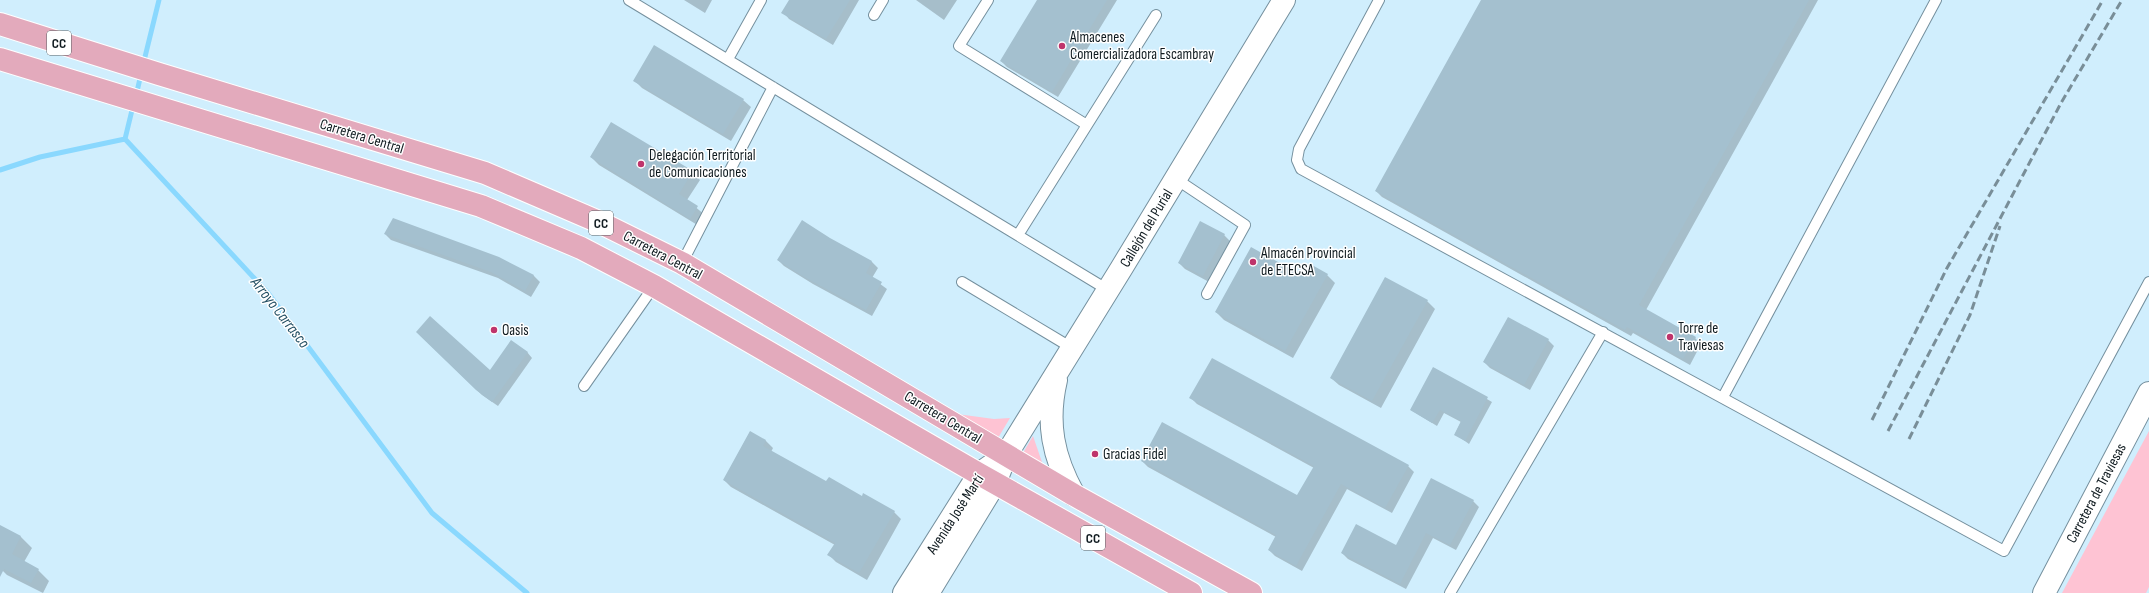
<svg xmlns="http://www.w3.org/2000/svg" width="2149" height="593" font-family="'Sofia Sans Condensed',sans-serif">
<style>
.green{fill:#fec3d3}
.shadow{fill:#0003}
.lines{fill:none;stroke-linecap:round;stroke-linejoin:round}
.stream{stroke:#8ad8fe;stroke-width:5}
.building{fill:#a4c0cf}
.service-casing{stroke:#75909e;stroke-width:12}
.tertiary-casing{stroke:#75909e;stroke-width:24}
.secondary-casing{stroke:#75909e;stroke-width:24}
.primary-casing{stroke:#fff;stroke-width:24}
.service{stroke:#fff;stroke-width:10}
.tertiary{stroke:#fff;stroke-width:22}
.secondary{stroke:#fff;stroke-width:22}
.primary{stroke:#e3aabc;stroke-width:22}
.rail{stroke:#798e98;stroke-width:3;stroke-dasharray:8 4;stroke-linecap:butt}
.poi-dot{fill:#bf346b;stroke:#fff;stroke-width:1.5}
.labels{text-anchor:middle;stroke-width:3;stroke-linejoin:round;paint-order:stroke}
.shield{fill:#fff;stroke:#585f63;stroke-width:1}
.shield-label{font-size:14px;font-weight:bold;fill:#101b20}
.poi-label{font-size:15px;fill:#101b20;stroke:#fff;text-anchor:start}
.street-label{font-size:15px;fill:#101b20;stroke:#fff}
.water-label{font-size:16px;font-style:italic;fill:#245064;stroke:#fff}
</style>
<rect width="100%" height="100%" fill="#d0eefd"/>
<path class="green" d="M957 414 994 419 1010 418 998 438Z
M2149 431V587L2146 593H2062Z
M1033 436 1043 465 1023 453Z"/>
<path class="shadow" d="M684 0H712L705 13Z
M790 0H859L833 45 789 19 783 12Z
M916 0H957L944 20Z
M1038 0H1117L1058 97 1007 67 1001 61Z
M1482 0H1818L1646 310 1695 338 1701 344 1690 365 1633 333 1631 336 1382 197 1376 191Z
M634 80 743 100 751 107 731 141 642 88Z
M591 157 692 172 700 180 687 200 705 215 699 226 599 165Z
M385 234 499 258 534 276 540 282 531 297 498 278 391 240Z
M1224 235 1230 241 1209 282 1185 269 1179 263Z
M830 239 872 262 878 268 872 278 887 289 872 316 813 284 784 266 778 260Z
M1327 275 1335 283 1293 358 1224 320 1216 312 1306 278Z
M1427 301 1435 309 1381 408 1339 385 1331 378Z
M417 332 490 372 527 352 532 358 498 406 482 395Z
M1548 340 1554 346 1530 390 1490 368 1484 362Z
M1434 368 1492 402 1469 444 1455 434 1461 422 1444 413 1437 426 1411 410Z
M1191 398 1408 466 1414 472 1392 513 1347 489 1302 571 1275 556 1269 550 1276 537 1148 467 1142 461 1298 497 1314 468 1197 404Z
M750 432 766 441 773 448 771 452 827 483 894 512 901 519 867 580 836 562 829 555 835 545 731 487 724 480Z
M1473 501 1479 507 1456 550 1433 538 1406 589 1348 559 1342 553 1396 546Z
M0 526 21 537 32 548 24 562 38 570 49 581 43 593 7 575 0 568Z"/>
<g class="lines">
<path class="stream" d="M143 65 159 0
M136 96 141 74
M133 106 125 139 268 293 432 513 527 593
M0 170 40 157 125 139"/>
</g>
<path class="building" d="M789 0H850L826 39 781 13Z
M1037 0H1107L1052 92 1000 61Z
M1481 0H1809L1639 305 1696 337 1683 359 1627 327 1625 330 1375 191Z
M654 45 744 99 723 134 633 81Z
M611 122 693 171 679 194 698 206 690 219 590 157Z
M393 218 499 257 534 275 525 291 491 272 384 234Z
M802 220 830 238 872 261 866 273 882 282 866 310 806 278 777 260Z
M1200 221 1225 234 1203 276 1178 263Z
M1251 247 1305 277 1312 265 1328 274 1285 351 1215 312Z
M1385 277 1428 300 1372 401 1330 378Z
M430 316 490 370 511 340 528 352 492 402 476 390 416 332Z
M1508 317 1549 339 1524 385 1483 362Z
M1212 358 1409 465 1385 508 1341 484 1296 566 1268 550 1276 535 1141 461 1162 422 1297 495 1314 466 1189 398Z
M1433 367 1488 397 1465 441 1454 435 1461 421 1440 410 1432 423 1410 410Z
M750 431 766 440 763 446 826 481 829 477 862 496 863 493 895 511 859 573 827 555 835 543 723 480Z
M1431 478 1474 500 1450 545 1426 533 1400 584 1341 553 1356 524 1396 545Z
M0 525 21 536 12 554 39 569 31 583 4 569 0 577Z"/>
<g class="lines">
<g class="service-casing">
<path id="service" d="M629 0 1108 290
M988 0 959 46 1087 125
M1379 0 1299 149 1297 160 1301 169 2004 551 2149 282
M874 15 883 0
M728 59 761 0
M1176 179 1245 225 1207 294
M1018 235 1156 15
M682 263 773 87
M962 282 1072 348
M584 386 654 286
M1723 397 1936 0
M1450 593 1603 332"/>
</g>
<g class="tertiary-casing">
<path id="tertiary" d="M1056 380C1046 423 1053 457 1074 495
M1006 455 1121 269 1284 0
M2044 593 2149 393"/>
</g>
<g class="secondary-casing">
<path id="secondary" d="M904 593 979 474 1006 455 995 483 928 593"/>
</g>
<g class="primary-casing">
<path id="primary" d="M0 24 159 74 485 173 599 222 682 263 1074 495 1251 593
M0 59 481 206 581 248 654 286 979 474 1191 593"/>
</g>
<use href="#service" class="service"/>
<use href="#tertiary" class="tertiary"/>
<use href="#secondary" class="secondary"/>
<use href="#primary" class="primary"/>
<path class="rail" d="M1872 420 1947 268 2103 0
M1888 431 2061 103 2122 0
M1909 439 1970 315 2000 226"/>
</g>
<g class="poi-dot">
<circle cx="1062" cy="46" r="4"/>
<circle cx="641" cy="164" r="4"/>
<circle cx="1253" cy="262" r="4"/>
<circle cx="494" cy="330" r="4"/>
<circle cx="1670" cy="337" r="4"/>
<circle cx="1095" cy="454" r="4"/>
</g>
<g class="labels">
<g class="shield">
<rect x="47" y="31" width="24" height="24" rx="3"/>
<rect x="589" y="211" width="24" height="24" rx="3"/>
<rect x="1081" y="526" width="24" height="24" rx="3"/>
</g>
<g class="shield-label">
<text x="59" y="48">CC</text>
<text x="601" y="228">CC</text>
<text x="1093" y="543">CC</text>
</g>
<g class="poi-label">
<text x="1070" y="42">Almacenes<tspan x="1070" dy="17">Comercializadora Escambray</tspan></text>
<text x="649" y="160">Delegación Territorial<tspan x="649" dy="17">de Comunicaciones</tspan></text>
<text x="1261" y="258">Almacén Provincial<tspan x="1261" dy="17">de ETECSA</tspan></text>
<text x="1678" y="333">Torre de<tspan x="1678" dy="17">Traviesas</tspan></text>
<text x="502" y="335">Oasis</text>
<text x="1103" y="459">Gracias Fidel</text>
</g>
<g class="street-label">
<text transform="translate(362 136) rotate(17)" y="5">Carretera Central</text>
<text transform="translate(1146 228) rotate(-59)" y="5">Callejón del Purial</text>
<text transform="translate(663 255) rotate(28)" y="5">Carretera Central</text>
<text transform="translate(943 417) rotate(31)" y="5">Carretera Central</text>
<text transform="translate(2096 493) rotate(-62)" y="5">Carretera de Traviesas</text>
<text transform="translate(955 514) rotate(-57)" y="5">Avenida José Martí</text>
</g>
<g class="water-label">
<text transform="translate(281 312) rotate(52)" y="6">Arroyo Carrasco</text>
</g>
</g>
</svg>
